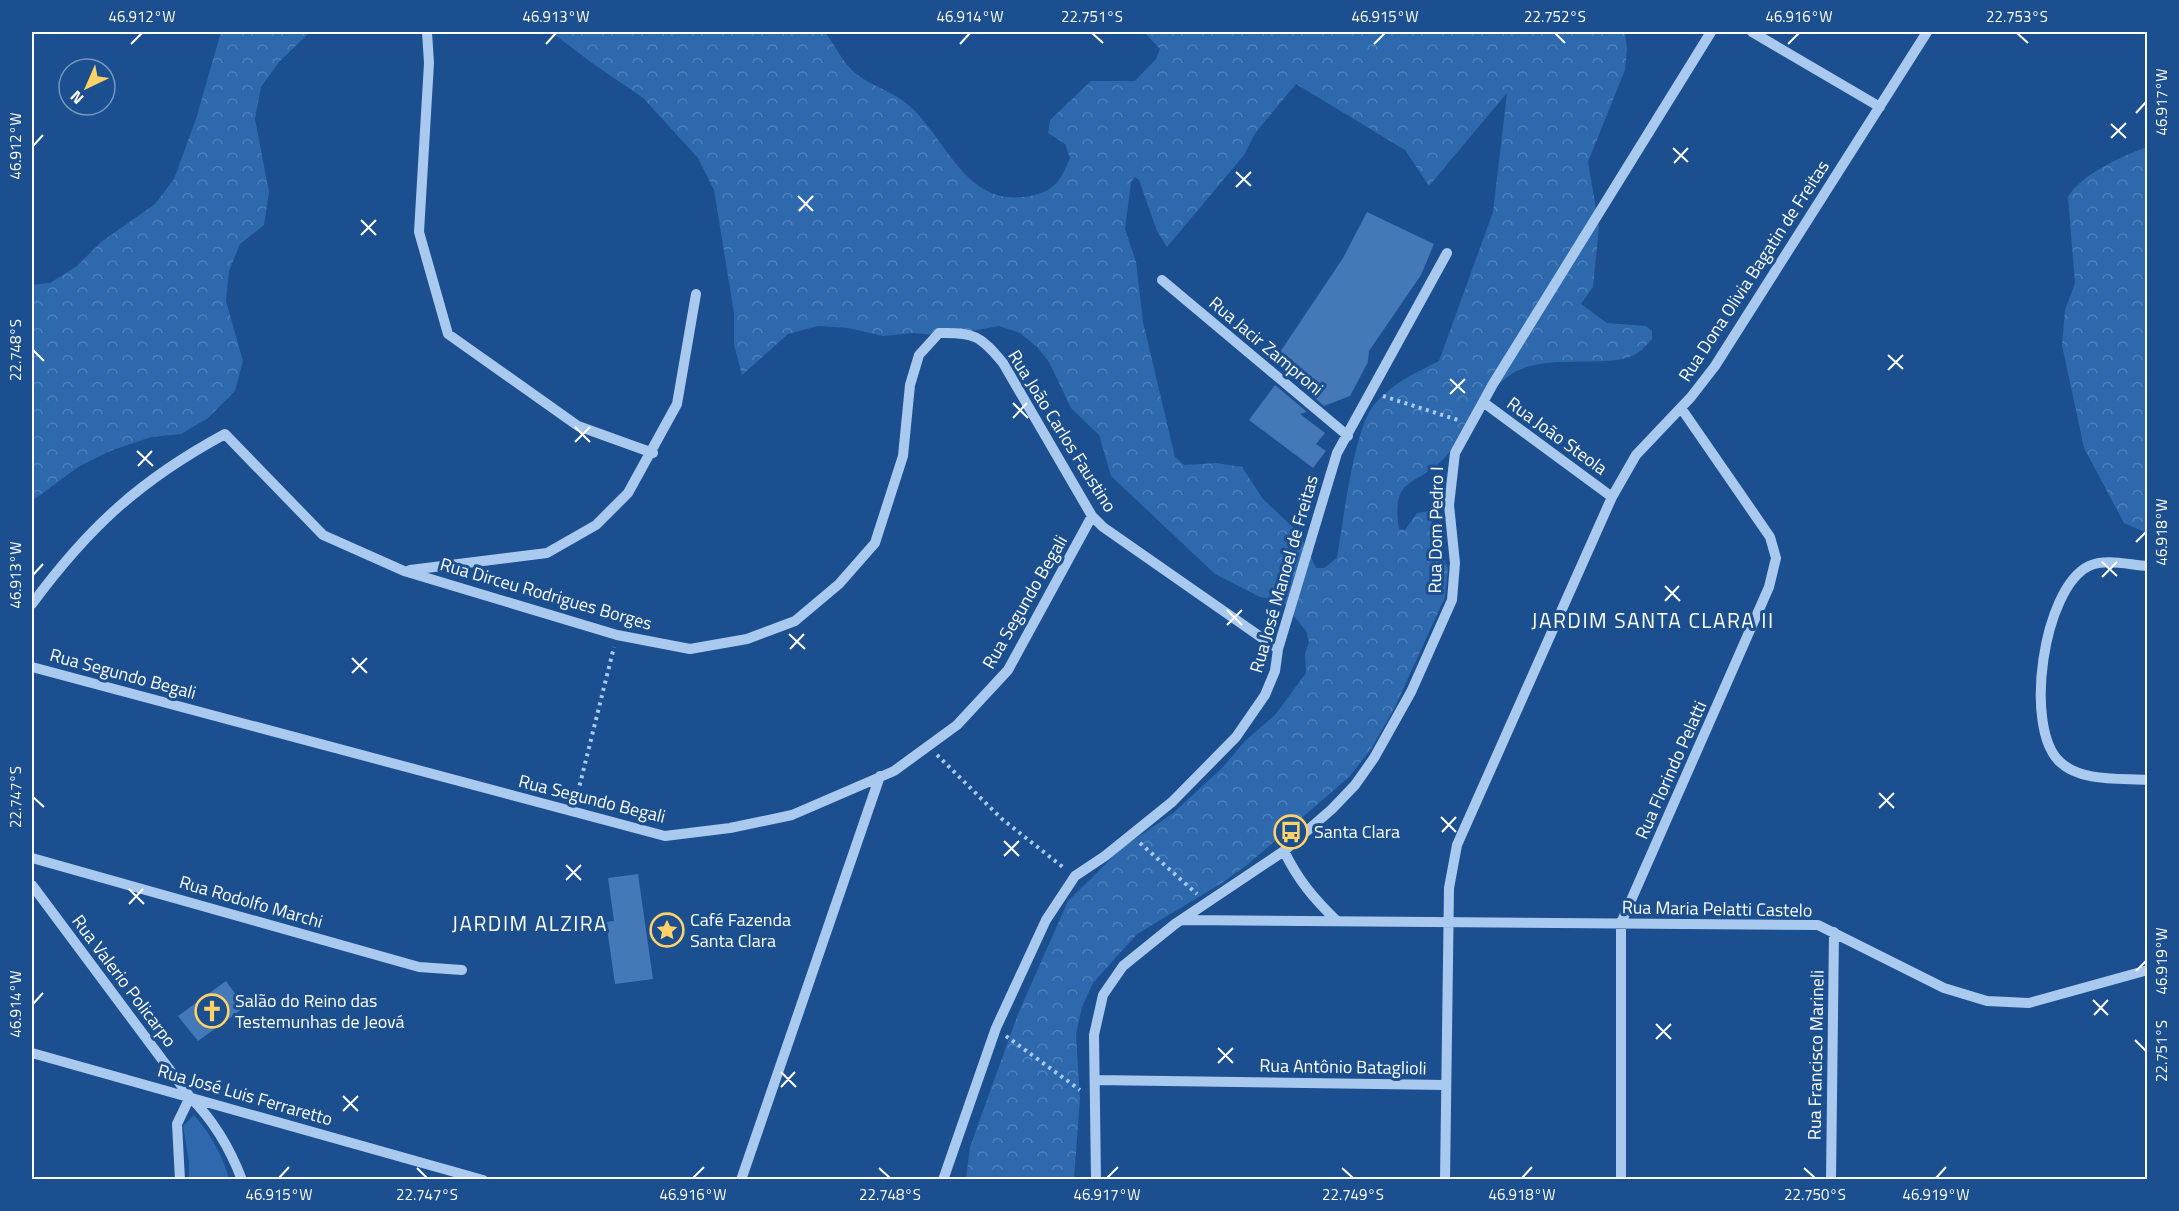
<svg xmlns="http://www.w3.org/2000/svg" width="2179" height="1211" font-family="'Titillium Web',sans-serif">
<style>
.forest{fill:url(#forest-crowns);fill-rule:evenodd}
.green{fill:#2e69ad}
.building{fill:#4478b7}
.lines{fill:none;stroke-linecap:round;stroke-linejoin:round}
.path{stroke:#a9c9ee;stroke-width:4;stroke-dasharray:3 4.5;stroke-linecap:butt}
.minor{stroke:#a9c9ee;stroke-width:10}
.ticks{fill:none;stroke:#fff;stroke-width:2}
.labels{text-anchor:middle;stroke-width:6;stroke-linejoin:round;paint-order:stroke}
.street-label{font-size:18px;fill:#fff;stroke:#1b4f8f}
.poi-label{font-size:18px;fill:#fff;stroke:#1b4f8f;text-anchor:start}
.quarter-label{font-size:21px;letter-spacing:1.5px;fill:#fff;stroke:#1b4f8f}
.neatline{fill:none;stroke:#fff;stroke-width:2}
.ticks-label{font-size:15px;text-anchor:middle;fill:#fff}
</style>
<defs>
<pattern id="forest-crowns" width="20" height="18" patternUnits="userSpaceOnUse" patternTransform="scale(1.5)"><rect width="20" height="18" fill="#2e69ad"/><path d="M2 6a3 3 0 1 1 6 0M12 15a3 3 0 1 1 6 0" fill="none" stroke="#4d80b9"/></pattern>
</defs>
<rect width="100%" height="100%" fill="#1b4f8f"/>
<path class="forest" d="M221 32H310L279 62 261 87 255 119 269 192 264 225 240 244 229 271 226 301 243 361 235 391 208 418 181 434 151 437 110 451 78 467 32 501V285L50 283 77 266 101 242 155 204 174 179 196 119Z
M551 32H825C834 44 841 59 851 69 865 84 890 90 906 103 946 135 964 209 1030 196 1055 191 1061 180 1070 158L1065 144 1048 133 1050 120 1091 81H1135L1156 59 1160 49 1144 32H1625L1627 49 1625 70 1588 162 1599 227 1593 287 1581 304 1607 323 1646 326 1652 331V339C1648 343 1644 349 1639 352 1612 372 1546 350 1510 375 1478 397 1470 429 1446 456 1419 488 1390 473 1399 529L1405 530 1417 513 1430 511 1434 538 1448 568 1445 597 1395 707 1371 749 1349 777 1247 865 1222 883 1137 934 1093 983 1082 1007 1076 1034 1080 1099 1074 1179H966L970 1147 1018 1014 1068 901 1122 848 1173 813 1223 767 1245 741 1275 715 1306 673 1305 654 1309 642 1306 631 1282 601 1260 597 1215 574 1111 476 1099 435 1071 408 1049 362 1037 347 1020 333 999 326 944 336 913 333 883 336 848 328 818 326 788 334 742 375 734 345V313L714 190 698 158 643 98 592 63ZM1296 84 1405 150 1429 186 1507 93 1493 212 1439 361C1415 373 1391 384 1374 405 1354 428 1343 523 1337 558L1324 568H1316L1300 534 1263 499 1242 467 1216 463 1184 465 1175 457 1143 322 1136 262 1125 229 1131 182 1135 177 1139 180 1157 231 1167 247 1244 155 1256 132Z
M2147 147H2148L2147 533 2124 523 2084 448 2062 345 2065 310 2075 283 2068 197C2080 175 2124 155 2147 147Z"/>
<path class="green" d="M194 1115C210 1133 223 1156 229 1179H189V1162L183 1126Z"/>
<path class="building" d="M1367 212 1434 244 1421 275 1369 351 1368 362 1350 396 1324 406 1274 361 1343 258Z
M1275 385 1307 412 1300 414 1325 433 1316 444 1326 451 1313 468 1249 420Z
M638 874 653 979 615 984 606 922 614 921 608 878Z
M226 981 245 1007 198 1041 178 1016Z"/>
<g class="lines">
<path class="path" d="M1383 396 1458 420
M937 755 1002 819 1064 868
M576 800 614 647
M1140 843 1197 894
M1006 1036 1080 1090"/>
<path class="minor" d="M427 32 429 63 419 232 448 334 578 426 653 453
M1752 32 1880 107
M1162 280 1348 436
M1483 402 1612 497
M2148 566C2129 565 2106 558 2089 566 2043 588 2023 728 2060 762 2081 782 2120 778 2148 780
M410 570 547 553 596 525 628 493 677 404 696 294
M32 604C89 527 140 480 225 434L323 535 404 571 617 635 690 649 747 639 795 621 839 584 875 543 903 456 910 385 919 355 939 333C974 332 981 336 1003 363L1092 516 1103 527 1278 649
M32 667 665 836 730 828 792 815 894 771 957 725 1008 670 1092 516
M1284 851C1298 880 1314 899 1337 921
M32 858 419 967 462 970
M32 885 190 1097C214 1121 230 1148 242 1180
M1182 920 1818 925 1944 988 1987 1001 2029 1003 2148 970
M32 1053 483 1180
M1095 1080 1446 1085
M180 1180 177 1124 190 1097
M741 1180 880 776
M943 1180 996 1028 1046 920 1075 876 1105 856 1172 802 1236 737 1265 695 1275 671 1278 649 1337 453 1447 253
M1096 1180 1094 1035 1103 995 1123 966 1175 924 1284 851 1332 809 1355 785 1374 758 1411 692 1452 600 1455 563 1449 505 1455 453 1493 384 1711 32
M1445 1180 1449 888 1457 845 1612 497 1636 455 1691 397 1715 366 1927 32
M1621 1180V923L1769 587 1776 558 1770 537 1681 408
M1831 1180 1834 932"/>
</g>
<path class="ticks" d="M1092 33 1103 43M1555 33 1565 43M2017 33 2028 43M131 44 142 33M546 44 556 33M960 44 970 33M1374 44 1385 33M1788 44 1799 33M2136 113 2146 102M2111 124 2126 138M2111 138 2126 123M33 146 43 135M1673 148 1688 162M1674 163 1688 148M1236 172 1251 186M1236 187 1251 172M798 196 813 211M799 211 813 196M361 220 376 235M361 235 376 220M33 350 44 361M1888 355 1903 369M1888 370 1903 355M1450 379 1465 393M1450 394 1465 379M1013 403 1028 418M1013 418 1027 403M575 427 590 442M575 442 590 427M137 451 153 466M138 466 152 451M2136 542 2146 532M2102 562 2117 576M33 575 43 564M2102 577 2117 562M1665 586 1680 601M1665 601 1679 586M1227 610 1242 625M1227 625 1242 610M789 634 805 649M790 649 804 634M352 658 367 673M352 673 367 658M1879 793 1894 808M33 797 44 807M1879 808 1894 793M1441 817 1456 832M1442 832 1456 817M1004 841 1019 856M1004 856 1019 841M566 865 581 880M566 880 581 865M129 889 144 904M129 904 143 889M2136 971 2146 961M2093 1000 2108 1015M33 1004 43 993M2094 1015 2108 1000M1656 1024 1671 1039M1656 1039 1671 1024M2135 1040 2146 1051M1218 1048 1233 1063M1218 1063 1233 1048M781 1072 796 1087M781 1087 795 1072M343 1096 358 1111M343 1111 358 1096M417 1168 427 1178M879 1168 890 1178M1342 1168 1353 1178M1804 1168 1815 1178M279 1178 289 1167M693 1178 704 1167M1107 1178 1118 1167M1522 1178 1532 1167M1936 1178 1946 1167"/>
<defs>
<g id="bus-ring" transform="scale(1.725)"><circle r="9.5" fill="#1b4f8f" stroke="#ffd166" stroke-width="1.5"/><path d="M-5-6H5V4H4V6H2V4H-2V6H-4V4H-5ZM-3.5-4V0h7V-4ZM-3.5 1.2v1.5H-2V1.2ZM2 1.2v1.5H3.5V1.2Z" fill="#ffd166"/></g>
<g id="sight-ring" transform="scale(1.725)"><circle r="9.5" fill="#1b4f8f" stroke="#ffd166" stroke-width="1.5"/><path d="M0-6L1.8-2.2L6-1.7L2.9 1.2L3.7 5.4L0 3.3L-3.7 5.4L-2.9 1.2L-6-1.7L-1.8-2.2Z" fill="#ffd166"/></g>
<g id="church-ring" transform="scale(1.725)"><circle r="9.5" fill="#1b4f8f" stroke="#ffd166" stroke-width="1.5"/><path d="M-1.2-6h2.4v3.5h3.3v2.4h-3.3V6h-2.4V-.1h-3.3v-2.4h3.3Z" fill="#ffd166"/></g>
</defs>
<g fill-rule="evenodd">
<use href="#bus-ring" x="1291" y="832"/>
<use href="#sight-ring" x="667" y="930"/>
<use href="#church-ring" x="212" y="1011"/>
</g>
<g class="labels">
<g class="street-label">
<text transform="translate(1754 271) rotate(-57)" y="6">Rua Dona Olivia Bagatin de Freitas</text>
<text transform="translate(1266 346) rotate(40)" y="6">Rua Jacir Zamproni</text>
<text transform="translate(1062 431) rotate(58)" y="6">Rua João Carlos Faustino</text>
<text transform="translate(1557 436) rotate(36)" y="6">Rua João Steola</text>
<text transform="translate(1436 530) rotate(-89)" y="6">Rua Dom Pedro I</text>
<text transform="translate(1284 574) rotate(-74)" y="6">Rua José Manoel de Freitas</text>
<text transform="translate(546 594) rotate(16)" y="6">Rua Dirceu Rodrigues Borges</text>
<text transform="translate(1025 602) rotate(-60)" y="6">Rua Segundo Begali</text>
<text transform="translate(123 674) rotate(15)" y="6">Rua Segundo Begali</text>
<text transform="translate(1671 770) rotate(-66)" y="6">Rua Florindo Pelatti</text>
<text transform="translate(592 799) rotate(14)" y="6">Rua Segundo Begali</text>
<text transform="translate(251 902) rotate(16)" y="6">Rua Rodolfo Marchi</text>
<text transform="translate(1717 909) rotate(1)" y="6">Rua Maria Pelatti Castelo</text>
<text transform="translate(124 981) rotate(53)" y="6">Rua Valerio Policarpo</text>
<text transform="translate(1816 1055) rotate(-89)" y="6">Rua Francisco Marineli</text>
<text transform="translate(1343 1067) rotate(1)" y="6">Rua Antônio Bataglioli</text>
<text transform="translate(245 1095) rotate(16)" y="6">Rua José Luis Ferraretto</text>
</g>
<g class="poi-label">
<text x="1314" y="838">Santa Clara</text>
<text x="690" y="926">Café Fazenda<tspan x="690" dy="21">Santa Clara</tspan></text>
<text x="235" y="1007">Salão do Reino das<tspan x="235" dy="21">Testemunhas de Jeová</tspan></text>
</g>
<g class="quarter-label">
<text x="1653" y="628">JARDIM SANTA CLARA II</text>
<text x="530" y="931">JARDIM ALZIRA</text>
</g>
</g>
<rect width="2179" height="1211" fill="none" stroke="#1b4f8f" stroke-width="66"/>
<g transform="translate(87 87) rotate(224)"><circle r="28" fill="#1b4f8f" stroke="#7695bc" stroke-width="1.5"/>
<path d="M0-4.5L10 22L0 15L-10 22Z" fill="#ffd166"/>
<text y="-9" font-size="16" font-weight="bold" text-anchor="middle" fill="#ffffff">N</text>
</g>
<rect x="33" y="33" width="2113" height="1145" class="neatline"/>
<g class="ticks-label">
<text x="142" y="22">46.912°W</text>
<text x="556" y="22">46.913°W</text>
<text x="970" y="22">46.914°W</text>
<text x="1092" y="22">22.751°S</text>
<text x="1385" y="22">46.915°W</text>
<text x="1555" y="22">22.752°S</text>
<text x="1799" y="22">46.916°W</text>
<text x="2017" y="22">22.753°S</text>
<text transform="translate(2162 102) rotate(-90)" y="5">46.917°W</text>
<text transform="translate(16 146) rotate(-90)" y="5">46.912°W</text>
<text transform="translate(16 350) rotate(-90)" y="5">22.748°S</text>
<text transform="translate(2162 532) rotate(-90)" y="5">46.918°W</text>
<text transform="translate(16 575) rotate(-90)" y="5">46.913°W</text>
<text transform="translate(16 797) rotate(-90)" y="5">22.747°S</text>
<text transform="translate(2162 961) rotate(-90)" y="5">46.919°W</text>
<text transform="translate(16 1004) rotate(-90)" y="5">46.914°W</text>
<text transform="translate(2162 1051) rotate(-90)" y="5">22.751°S</text>
<text x="279" y="1200">46.915°W</text>
<text x="427" y="1200">22.747°S</text>
<text x="693" y="1200">46.916°W</text>
<text x="890" y="1200">22.748°S</text>
<text x="1107" y="1200">46.917°W</text>
<text x="1353" y="1200">22.749°S</text>
<text x="1522" y="1200">46.918°W</text>
<text x="1815" y="1200">22.750°S</text>
<text x="1936" y="1200">46.919°W</text>
</g>
</svg>
